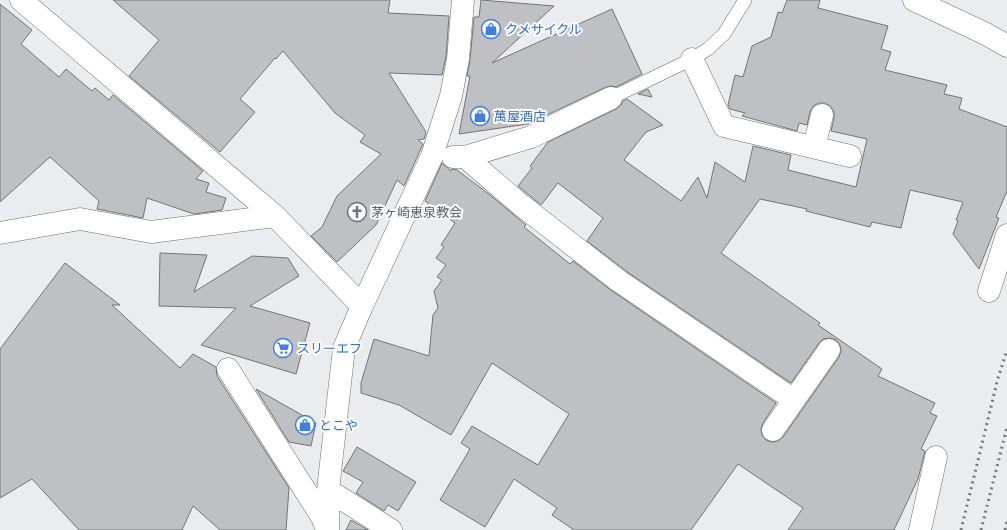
<svg xmlns="http://www.w3.org/2000/svg" width="1007" height="530" font-family="Montserrat,'Noto Sans JP',sans-serif">
<style>
.building{fill:#bfc0c3;stroke:#737476}
.lines{fill:none;stroke-linecap:round;stroke-linejoin:round}
.service-casing{stroke:#6d6e70;stroke-width:14}
.minor-casing{stroke:#6d6e70;stroke-width:23}
.service{stroke:#fff;stroke-width:13}
.minor{stroke:#fff;stroke-width:22}
.rail{stroke:#767779;stroke-width:3;stroke-dasharray:2 4;stroke-linecap:butt}
.labels{text-anchor:middle;stroke-width:4;stroke-linejoin:round;paint-order:stroke}
.shop-label{font-size:13px;fill:#366cbe;stroke:#f8fafc;text-anchor:start}
.worship-label{font-size:13px;fill:#5b616d;stroke:#f8fafc;text-anchor:start}
</style>
<rect width="100%" height="100%" fill="#ebecef"/>
<path class="building" d="M113 0H390L388 13 449 16 446 57 442 75 389 73 426 132 424 139 418 140 423 144 404 186 397 180 376 225 337 262 311 236 322 227 337 196 381 154 360 142 365 135 335 113 283 51 276 59 275 58 240 99 255 112 220 152 129 76 159 40Z
M481 0 554 6 492 63 612 9 642 74 616 87 611 86 606 87 528 124 459 134 470 76H467L470 60 474 17H479Z
M787 0H820L818 8 888 26 881 49 891 52 885 70 947 85 944 94 962 98 959 109 1007 127V191L996 217 999 218 979 269 953 234 958 221 956 220 963 202 910 190 901 228 872 222 870 227 806 211 807 209 760 199 721 253 820 323 818 325 882 369 878 376 935 403 930 413 937 416 921 449 925 451 918 479 894 530H788L803 508 738 464 691 530H574L552 515 557 508 514 479 485 527 440 500 470 449 461 443 472 426 538 465 569 414 492 363 451 435 399 405 361 393V383L374 339 429 356 433 315 438 308 434 291 442 280 437 277 446 265 436 258 444 247 441 245 455 223 425 201 442 163 451 171 452 169 457 170 490 195 526 225 524 227 570 264 573 261 612 291 776 403 763 423 761 429 762 435 766 440 772 442 778 441 783 437 839 357 841 351 840 345 836 340 830 338 823 339 819 343 791 383 626 271 587 241 603 218 558 183 541 205 518 186 532 168 530 166 548 142 616 109 621 105 623 101 627 99 663 125 646 132 624 160 681 201 698 177 707 198 715 162 745 182 753 146 791 155 788 170 856 187 867 139 831 131 834 118V112L830 106 825 103H819L813 106 810 112 807 125 799 123 797 131 742 116 745 113 730 109 728 105 735 75 743 77 752 46 771 37 778 12 782 13Z
M0 4 32 30 21 44 59 77 66 69 92 91 95 88 109 100 113 95 203 171 196 179 209 183 206 192 226 198 222 210 194 214 147 198 143 218 97 209 99 201 50 157 0 202Z
M648 89 652 97 638 94Z
M160 253 207 255 194 292 252 256 288 258 299 276 250 306 310 323 296 374 201 345 236 308 159 306Z
M65 263 120 305H112L180 368 193 354 216 367 217 376 289 488 286 530H220L193 506 182 530H79L32 479 0 498V349Z
M256 389 316 423 311 446 289 442Z
M357 447 416 482 398 511 388 505 384 511 356 493 363 482 343 471Z
M351 520 368 530H346Z"/>
<g class="lines">
<g class="service-casing">
<path id="service" d="M611 98 692 59 708 49 724 34 745 0"/>
</g>
<g class="minor-casing">
<path id="minor" d="M21 0 275 216 362 306
M914 0 986 34 1007 46
M692 59 724 126 850 156
M814 147 822 115
M453 157H465L531 137 611 98
M465 157 521 205 619 281 794 400
M0 233 80 219 151 232 275 216
M989 291 1007 235
M228 369 322 517 327 529
M773 430 829 350
M328 490 391 530
M328 530V490L344 348 362 306 432 156 451 96 458 59 463 0
M920 530 936 457"/>
</g>
<use href="#service" class="service"/>
<use href="#minor" class="minor"/>
<path class="rail" d="M961 530 998 378 1007 350
M981 530 1007 427
M1005 530 1007 521"/>
</g>
<defs>
<g id="shop-ring" transform="scale(1)"><circle r="9.5" fill="#f8fafc" stroke="#3f7fe0" stroke-width="1.5"/><path d="M-5-2.5h2.3a2.7 3.5 0 0 1 5.4 0H5L5.5 6h-11ZM-1.5-2.5h3a1.5 2.3 0 0 0-3 0Z" fill="#3f7fe0"/></g>
<g id="church-ring" transform="scale(1)"><circle r="9.5" fill="#f8fafc" stroke="#6b7280" stroke-width="1.5"/><path d="M-1.2-6h2.4v3.5h3.3v2.4h-3.3V6h-2.4V-.1h-3.3v-2.4h3.3Z" fill="#6b7280"/></g>
<g id="supermarket-ring" transform="scale(1)"><circle r="9.5" fill="#f8fafc" stroke="#3f7fe0" stroke-width="1.5"/><path d="M-6-5.5h2.5l.6 2H6L4.5 2H-2.5L-4.4-4H-6ZM-1.5 3.2a1.3 1.3 0 1 0 .1 0ZM3 3.2a1.3 1.3 0 1 0 .1 0Z" fill="#3f7fe0"/></g>
</defs>
<g fill-rule="evenodd">
<use href="#shop-ring" x="491" y="29"/>
<use href="#shop-ring" x="480" y="116"/>
<use href="#church-ring" x="357" y="212"/>
<use href="#supermarket-ring" x="283" y="348"/>
<use href="#shop-ring" x="305" y="425"/>
</g>
<g class="labels">
<g class="shop-label">
<text x="505" y="34">クメサイクル</text>
<text x="494" y="121">萬屋酒店</text>
<text x="297" y="353">スリーエフ</text>
<text x="319" y="430">とこや</text>
</g>
<g class="worship-label">
<text x="371" y="217">茅ヶ崎恵泉教会</text>
</g>
</g>
</svg>
